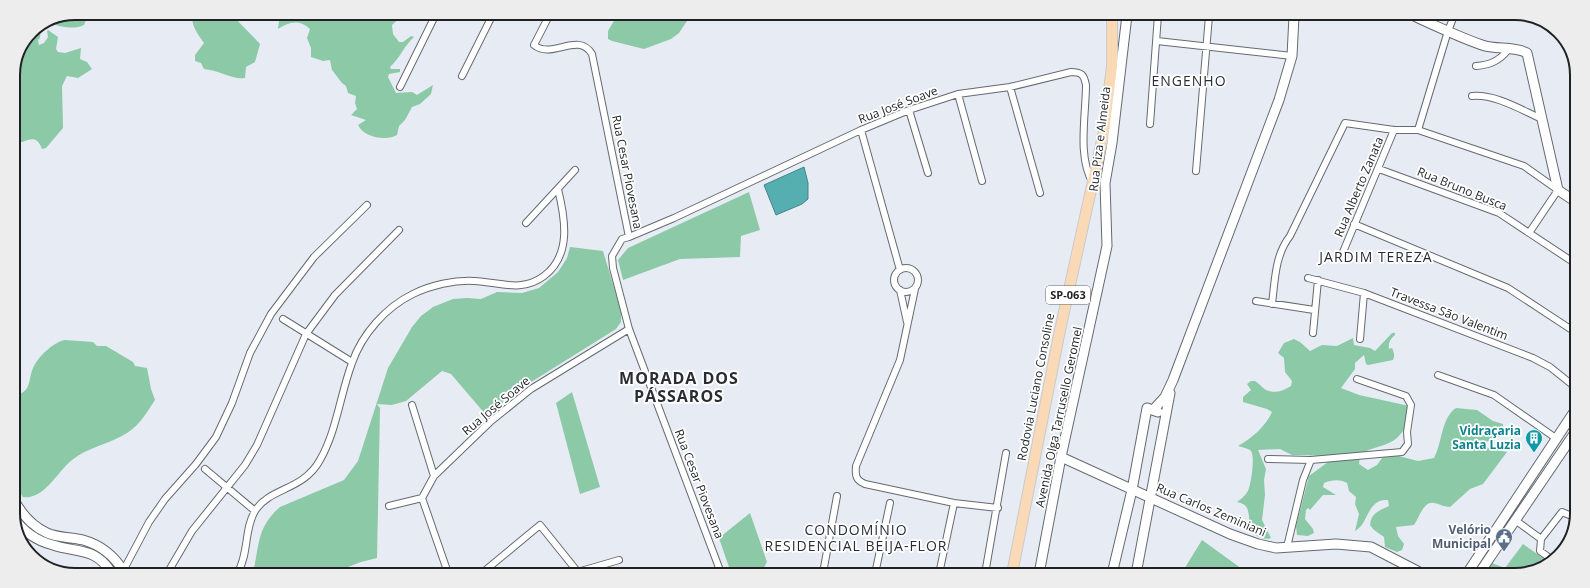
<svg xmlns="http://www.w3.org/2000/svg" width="1590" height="588" font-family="'Open Sans',sans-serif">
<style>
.green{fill:#8bc9a7}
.water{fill:#55afb0;stroke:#458486}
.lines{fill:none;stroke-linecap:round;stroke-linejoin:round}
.street-casing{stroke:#656a71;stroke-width:8}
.secondary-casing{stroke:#656a71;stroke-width:11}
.primary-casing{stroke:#c9caca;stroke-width:12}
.street{stroke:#fff;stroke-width:6}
.secondary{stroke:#fff;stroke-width:9}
.primary{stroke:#fadab6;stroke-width:10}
.labels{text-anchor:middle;stroke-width:3.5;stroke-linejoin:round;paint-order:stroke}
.shield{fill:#fff;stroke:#626466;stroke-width:1}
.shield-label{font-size:11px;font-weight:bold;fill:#1f2124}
.street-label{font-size:12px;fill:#1f2124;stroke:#fff}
.culture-label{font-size:12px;font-weight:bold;fill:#0d838f;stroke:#fff;text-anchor:end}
.service-label{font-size:12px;font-weight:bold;fill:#4e5e75;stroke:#fff;text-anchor:end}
.quarter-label{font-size:14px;letter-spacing:1px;fill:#2a2d34;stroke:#fff}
.district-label{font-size:16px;font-weight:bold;letter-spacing:1px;fill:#2a2d34;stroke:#fff}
.rim{fill:none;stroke:#1f2124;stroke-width:2}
</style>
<rect width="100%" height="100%" fill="#e7ecf4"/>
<path class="green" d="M75 13H89L84 25C74 30 60 27 50 23Z
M192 13H230L260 44 255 62 246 67 245 78C233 80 218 70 204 69L201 63 195 61V55L204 43C197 33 191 26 192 13Z
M276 13 404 14 392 25 393 34 399 42H403L411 36 414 37C404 46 400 58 390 67L391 69H400V72L389 74 388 77 396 93 412 92 417 95 433 85 431 94 420 104 412 107 405 120 399 126 397 135C387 141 364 138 358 125L366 120 351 115 357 109 355 103 356 96 348 93 346 86 342 83 332 70 330 60 323 61 311 57V48L307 38 310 29C299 19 289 22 278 29L279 21Z
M618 14 637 20 647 14H718L692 17 687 21 679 33 671 39 644 49 612 41 608 39V31Z
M41 27 40 38 38 40 39 45 44 43 48 37 47 31 48 30 58 37 56 49 58 52 65 53 81 48 80 59 87 62 92 69 78 78 67 76 62 86 63 128 46 148 42 149C35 130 25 145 13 143V71L31 31Z
M749 192 760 230 741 236 740 257 680 259 623 280 618 260 628 248Z
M570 247 603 251 621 311V322L616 329 528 384 486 415 451 374 442 371 406 401 392 405 377 404 380 408 377 558 361 562 335 572H253C260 545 256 528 280 507L344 480 358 461 388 368 412 327 421 316 433 307 453 299 467 298 481 299 497 292 522 293 539 288 558 272 567 258Z
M1392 333H1395V335C1390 339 1388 343 1389 349L1392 348C1394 352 1395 356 1393 360L1368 365 1366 364 1364 355 1355 363V369L1341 388 1359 395 1414 407C1407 424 1403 439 1384 445 1375 448 1368 449 1360 455L1359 464 1368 470 1377 465 1382 458 1391 454 1418 461 1434 458C1442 444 1441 418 1456 408L1477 410 1493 421 1503 424V432L1497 438 1486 442 1485 445 1488 448 1507 452 1483 484 1470 489 1450 507C1444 507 1440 504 1434 503 1424 500 1419 518 1414 525L1396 527 1398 536 1404 544 1402 550 1397 552 1385 547 1384 537 1374 530 1370 525C1371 513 1380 510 1389 506L1388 500C1367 498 1369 524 1355 531L1359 514 1355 504 1356 497 1349 491 1347 483C1339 479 1332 480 1324 483L1323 487 1336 495H1323L1310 510 1308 508 1306 510 1305 519 1313 529 1314 533 1308 536 1297 535 1296 526 1309 476 1332 459 1329 457 1309 455H1292L1280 449 1258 450 1266 469 1264 480 1265 495 1262 520 1271 538C1266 540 1263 538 1259 537 1245 531 1252 519 1247 508 1245 504 1241 503 1237 502 1241 499 1245 496 1248 491 1251 484 1256 454 1250 450 1247 448 1241 447 1238 446 1251 439 1266 426 1272 412L1267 409 1243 402V397L1251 390 1247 384 1251 381H1255C1259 383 1262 388 1266 390 1275 394 1283 391 1291 386L1292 381 1285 372 1284 358 1278 353 1284 343 1294 339 1300 342 1310 351 1322 345 1337 346 1353 338 1354 345 1370 348 1375 351Z
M65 340 93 342 97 346H106L133 362 135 366 147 368 151 389 155 400C147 412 140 425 127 433 110 444 88 447 72 460 57 472 44 500 23 497 8 478 13 422 13 397 33 390 27 383 33 368 38 357 53 342 65 340Z
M572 392 600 487 580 494 556 403Z
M750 513 767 562 761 573H731L719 538Z
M1202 540 1249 574H1181Z
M1523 544 1550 563 1515 575H1482L1489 562 1505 568Z"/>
<path class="water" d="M804 167 808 183V199L802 204 776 215 764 185Z"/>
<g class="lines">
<g class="street-casing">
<path id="street" d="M550 14 534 45C552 60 578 31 592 54L629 237 622 239 612 256 613 268 629 329 721 573
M1157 41 1292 56
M1476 66C1490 65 1499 61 1508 50
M462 76 493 14
M400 87 436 14
M1010 87 1040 193
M958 94 982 181
M1472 96C1496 94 1521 110 1542 119
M909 110 928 173
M1150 124 1158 15
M861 130 900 270
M1418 130 1448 31 1454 16
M1379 169 1499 213 1573 262
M1196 171 1209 16
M526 223 575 170
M1354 224 1508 288 1575 332
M629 237 674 218 861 130 909 110 958 94 1010 87 1071 72C1082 72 1084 75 1086 85 1086 114 1077 158 1093 183
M1343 252 1394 130
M894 280a12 12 0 1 1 24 0a12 12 0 1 1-24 0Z
M1308 278 1364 293 1533 358 1550 367 1575 387
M915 289 900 360 856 466C855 476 856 480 865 484L954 503 998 508
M900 290 907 322
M1256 301 1314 310
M1272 304C1275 280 1275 255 1290 236L1345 123 1394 130H1418L1524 166 1558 190 1529 233
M283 319 352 362
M1313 333 1318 280
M1360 339 1364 293
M1438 375 1494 395 1557 439
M412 405 434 476
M1268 459 1311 460 1402 452 1408 444 1407 432 1411 405 1406 396 1357 379
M205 469 255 511
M422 498 448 573
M389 506 422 498 434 476 490 422 531 389 629 329
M1515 520 1541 539
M1287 547 1303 480 1311 460
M1554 561 1540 551 1541 539 1562 512 1574 517
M123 571 149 522 165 499 196 464 216 437 232 403 250 353 271 314 314 257 367 205
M168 572 192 531 245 465 257 445 306 334 335 295 399 230
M238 572C249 553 244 529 255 511 270 487 303 491 320 460 337 430 340 395 352 363 362 334 386 307 413 294 431 285 454 280 474 281 500 282 521 293 544 276 572 255 565 218 558 189
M482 573 540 525 577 571
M574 573 619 560
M823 573 837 496
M875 574 890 503
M939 574 954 503
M985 574 1006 453"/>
</g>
<g class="secondary-casing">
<path id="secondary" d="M1414 16C1436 26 1459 37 1482 45 1496 50 1514 46 1527 53L1558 190 1576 202
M1154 409 1165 397 1173 380 1279 100 1292 56 1294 16
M1061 457 1230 534 1258 544 1276 548 1336 544 1371 547 1425 575
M13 498C20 512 32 526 47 533 58 538 71 537 83 540 101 545 115 557 124 572
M13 517C23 531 37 541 53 545 77 553 95 547 111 572
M1039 574 1061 457 1107 246 1105 183 1112 143 1127 15
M1112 574 1132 490 1147 408 1158 412
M1136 574 1170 393
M1466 575 1574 412
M1478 575 1574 434"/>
</g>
<g class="primary-casing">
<path id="primary" d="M1012 574 1059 335 1104 131 1112 66V15"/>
</g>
<use href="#street" class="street"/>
<use href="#secondary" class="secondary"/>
<use href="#primary" class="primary"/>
</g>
<defs>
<g id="building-pin" transform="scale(0.9)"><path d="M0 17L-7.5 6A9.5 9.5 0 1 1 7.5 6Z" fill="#0f9aa8" stroke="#fff"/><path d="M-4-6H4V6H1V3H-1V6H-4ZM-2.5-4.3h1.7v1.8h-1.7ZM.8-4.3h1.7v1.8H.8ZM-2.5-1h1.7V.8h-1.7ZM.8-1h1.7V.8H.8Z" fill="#fff"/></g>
<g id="civic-pin" transform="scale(0.9)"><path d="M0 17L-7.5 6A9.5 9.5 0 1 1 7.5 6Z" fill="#5c6f8a" stroke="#fff"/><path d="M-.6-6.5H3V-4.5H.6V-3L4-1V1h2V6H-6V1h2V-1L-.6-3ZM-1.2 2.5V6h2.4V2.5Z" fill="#fff"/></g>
</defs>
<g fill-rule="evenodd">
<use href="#building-pin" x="1534" y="438"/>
<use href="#civic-pin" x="1504" y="537"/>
</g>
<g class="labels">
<rect class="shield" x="1046" y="286" width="44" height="18" rx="3"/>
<g class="shield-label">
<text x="1068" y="299">SP-063</text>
</g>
<g class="street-label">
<text transform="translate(898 105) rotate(-21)" y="4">Rua José Soave</text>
<text transform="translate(1100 139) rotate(-83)" y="4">Rua Piza e Almeida</text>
<text transform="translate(627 172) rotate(79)" y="4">Rua Cesar Piovesana</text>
<text transform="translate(1359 187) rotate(-67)" y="4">Rua Alberto Zanata</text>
<text transform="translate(1462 189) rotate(22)" y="4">Rua Bruno Busca</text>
<text transform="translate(1449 314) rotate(21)" y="4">Travessa São Valentim</text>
<text transform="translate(1036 387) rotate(-79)" y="4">Rodovia Luciano Consoline</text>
<text transform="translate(496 406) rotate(-40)" y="4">Rua José Soave</text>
<text transform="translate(1059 417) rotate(-78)" y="4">Avenida Olga Tarrusello Geromel</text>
<text transform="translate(699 484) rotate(69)" y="4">Rua Cesar Piovesana</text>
<text transform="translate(1211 510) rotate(23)" y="4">Rua Carlos Zeminiani</text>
</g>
<g class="culture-label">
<text x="1521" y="435">Vidraçaria<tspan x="1521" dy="14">Santa Luzia</tspan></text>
</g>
<g class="service-label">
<text x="1491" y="534">Velório<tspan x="1491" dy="14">Municipal</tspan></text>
</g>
<g class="quarter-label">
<text x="1189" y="86">ENGENHO</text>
<text x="1376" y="262">JARDIM TEREZA</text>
<text x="856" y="535">CONDOMÍNIO<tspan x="856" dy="16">RESIDENCIAL BEIJA-FLOR</tspan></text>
</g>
<g class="district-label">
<text x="679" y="384">MORADA DOS<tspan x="679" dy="18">PÁSSAROS</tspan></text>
</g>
</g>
<path d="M0 0H1590V588H0ZM75 20H1515A55 55 0 0 1 1570 75V513A55 55 0 0 1 1515 568H75A55 55 0 0 1 20 513V75A55 55 0 0 1 75 20Z" fill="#ededed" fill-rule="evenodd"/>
<path class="rim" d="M75 20H1515A55 55 0 0 1 1570 75V513A55 55 0 0 1 1515 568H75A55 55 0 0 1 20 513V75A55 55 0 0 1 75 20Z"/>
</svg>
